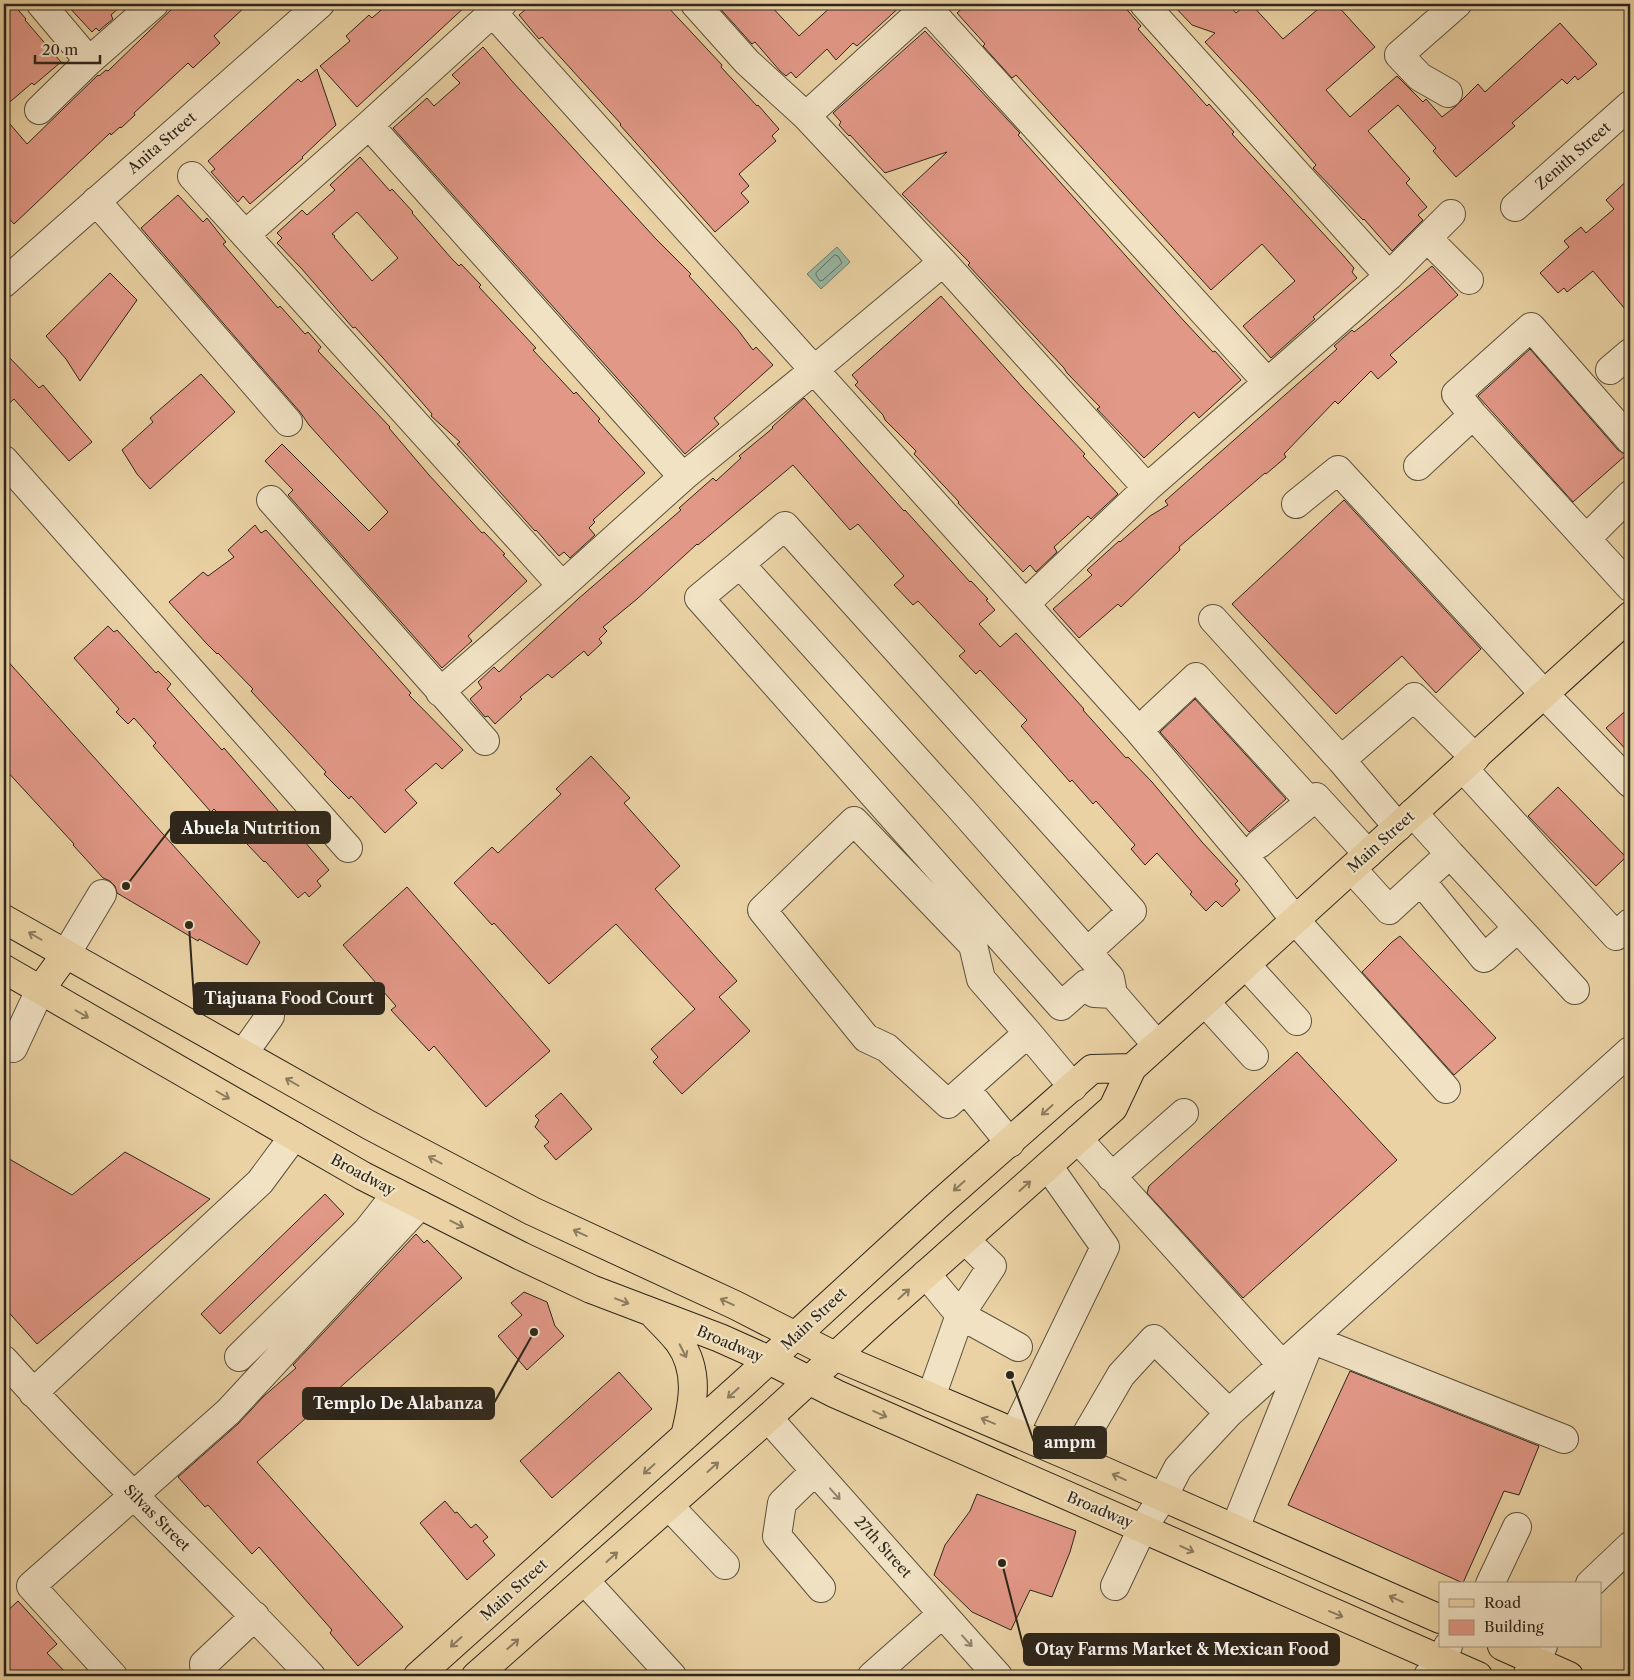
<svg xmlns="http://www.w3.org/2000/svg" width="1634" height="1680" font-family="'Libre Caslon Text',serif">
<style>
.water{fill:#98b8a5;stroke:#6d7e6e}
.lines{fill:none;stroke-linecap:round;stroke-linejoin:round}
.shore{stroke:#626f60;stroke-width:1}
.building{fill:#e29887;stroke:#2d261b;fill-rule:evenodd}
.minor-casing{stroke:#5c513d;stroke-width:30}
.major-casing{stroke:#2d261b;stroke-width:30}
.minor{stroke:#f1e2c4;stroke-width:28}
.major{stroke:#ead2a4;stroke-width:28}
.oneway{stroke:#8c7c60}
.oneway2{stroke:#8f8470}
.labels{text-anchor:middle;stroke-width:4.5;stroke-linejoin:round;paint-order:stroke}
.street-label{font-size:15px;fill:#2d261b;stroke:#f1e2c4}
.leader{fill:none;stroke:#2d261b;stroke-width:2}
.callout-dot{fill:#2d261b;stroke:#f1e2c4;stroke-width:2}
.callout{fill:#2d261b;stroke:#2d261b;stroke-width:2}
.callout-label{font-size:16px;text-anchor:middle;font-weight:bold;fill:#fff}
</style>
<rect width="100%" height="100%" fill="#ead2a4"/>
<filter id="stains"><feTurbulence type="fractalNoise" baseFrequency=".004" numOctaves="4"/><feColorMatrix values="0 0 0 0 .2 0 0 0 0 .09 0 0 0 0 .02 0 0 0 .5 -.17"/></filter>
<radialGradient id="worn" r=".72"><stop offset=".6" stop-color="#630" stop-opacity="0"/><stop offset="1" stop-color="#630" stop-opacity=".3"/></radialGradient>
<path class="water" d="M837 247 850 262 821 289 807 274Z"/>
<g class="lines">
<path class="shore" d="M835 255 838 256 842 263 823 280 820 281 816 275V273Z"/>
</g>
<path class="building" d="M4 4H13L26 19 25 20 61 62 34 85 32 83 4 107Z
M66 4H123L111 15 113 19 102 28 99 31 96 28 92 32Z
M177 4H248L214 36 220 43 193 68 188 63 134 113 135 115 121 128 120 127 111 135 110 133 14 224 4 213V117L27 144 98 75 99 76 106 70 108 71Z
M388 4H468L357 107 320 66 350 41 346 36 369 15 372 18Z
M532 4H665L722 65 721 67 757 106 758 105 779 129 772 136 776 141 739 174 749 186 741 193 749 202 715 232 620 125 621 124 542 37 539 39 519 15Z
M716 4H769L799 36 834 4H903L857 46 853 43 836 60 827 49 796 78 791 72 786 76 780 71 755 42 752 44Z
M967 4H1122L1141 26 1138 29 1207 106 1209 104 1234 132 1232 134 1342 254 1354 268 1352 272 1357 278 1313 317 1315 319 1271 358 1243 326 1295 281 1262 244 1211 290 1016 75 1012 78 983 46 985 44 957 13Z
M1172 4H1228L1236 13 1247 4H1251L1283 39 1324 4H1336L1375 47 1326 90 1350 117 1397 76 1423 102 1426 99 1442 117 1456 106 1478 84 1485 92 1560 23 1597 64 1578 80 1575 76 1567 84 1562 79 1512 123 1515 126 1456 177 1433 151 1436 148 1398 105 1368 131 1410 179 1406 183 1427 207 1418 215 1423 220 1392 251 1364 219 1363 220 1313 168 1316 165 1257 98 1205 42 1215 33 1192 25Z
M925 31 1020 133 1018 135 1184 321 1213 352 1215 351 1241 380 1199 418 1194 412 1144 458 1097 409 1100 407 1067 373 1064 368 968 265 970 263 902 194 947 152 885 173 850 135 849 136 839 125 841 122 833 113Z
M483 47 511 80 656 239 691 274 689 276 738 330 753 350 756 347 773 365 714 418 719 424 685 454 393 128 427 98 434 106 460 83 452 75Z
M317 69 336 125 302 157 303 158 250 204 243 196 238 202 211 172 215 169 208 161 298 79 301 82Z
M360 157 390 191 392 189 413 212 412 213 452 259 459 266 461 264 481 285 479 287 536 348 533 350 574 394 576 392 600 419 598 421 645 473 593 520 595 522 589 528 595 535 570 558 564 552 559 556 536 530 535 531 457 444 460 442 431 416 432 414 392 368 355 327 353 328 301 268 277 243 282 238 277 233 302 210 307 215 335 190 330 185ZM357 212 398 258 372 281 334 237 335 236 332 234Z
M1630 178V315L1593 271 1567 292 1564 288 1558 293 1540 273 1569 247 1564 241 1581 227 1586 233 1614 209 1606 200Z
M178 195 203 222 207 218 226 242 223 244 278 308 280 306 305 334 308 332 321 347 318 351 390 427 389 428 429 475 482 533 484 532 505 554 503 555 527 581 468 636 472 641 442 668 288 495 293 490 265 461 282 444 369 531 388 512 309 425 300 412 141 228Z
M1432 266 1458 295 1390 355 1397 362 1378 379 1371 371 1338 404 1335 401 1284 454 1286 457 1266 474 1265 473 1179 547 1180 550 1121 607 1118 604 1079 638 1053 609 1092 575 1087 570 1119 541 1120 542 1150 516 1168 505 1165 501 1337 349 1334 346 1352 330 1354 332 1363 325Z
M110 273 137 300 80 381 66 359 46 336Z
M941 296 1023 388 1085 454 1083 456 1118 494 1091 519 1088 516 1054 547 1057 552 1036 572 1030 565 1023 572 958 503 959 502 914 454 916 451 885 420 883 415 855 385 858 382 852 375Z
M1530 349 1618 450 1626 455 1573 502 1478 396Z
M4 352 39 388 43 385 92 442 69 461 14 399 4 408Z
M201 374 235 412 150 489 137 474 122 450 153 422 150 418Z
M804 398 861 463 904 511 905 510 970 582 971 581 988 599 986 600 995 610 979 624 1000 647 1016 633 1084 709 1083 710 1126 758 1128 757 1152 782 1202 842 1238 881 1235 884 1240 890 1222 907 1216 901 1206 911 1190 894 1192 892 1157 853 1145 865 1131 849 1135 845 1096 801 1093 804 1072 780 1070 782 1021 726 1027 720 980 670 976 674 959 656 965 651 918 601 913 605 894 585 904 576 858 524 850 530 793 465 698 545 697 544 637 599 603 627 607 631 599 639 602 643 588 656 584 651 552 678 548 674 520 697 522 699 495 724 488 716 485 717 470 699 482 688 478 682 494 667 499 672 578 599 681 510 679 508 713 478 716 481 741 458 739 456 773 428 772 427Z
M1344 500 1481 649 1436 693 1402 656 1336 714 1232 604Z
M255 525 261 533 266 530 411 693 409 695 463 750 442 769 436 763 405 790 417 803 385 833 351 796 349 799 324 774 326 772 251 691 253 689 218 653 217 654 206 643 169 602 203 572 208 576 234 557 228 550Z
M108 626 114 632 117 630 156 673 158 671 171 684 167 689 222 750 224 748 329 870 317 881 321 886 309 897 305 892 298 898 265 861 264 862 214 809 211 812 153 746 156 743 134 718 128 724 116 712 119 709 74 658Z
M4 657 260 942 247 965 199 939 198 941 117 893 115 886 110 881 103 878 73 845 74 844 4 768Z
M1195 699 1286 799 1249 832 1160 732Z
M1630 707V754L1606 728Z
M591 756 630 798 624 803 680 866 655 889 737 981 719 997 750 1031 682 1094 653 1062 658 1057 651 1049 695 1009 616 924 549 984 494 923 492 925 454 883 492 847 498 853 561 794 556 789Z
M1558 787 1626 857 1596 886 1528 816Z
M407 887 550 1051 486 1107 434 1046 429 1051 391 1010 396 1006 343 945Z
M1400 936 1496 1038 1454 1075 1362 972 1392 942Z
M1297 1052 1397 1160 1243 1298 1147 1193 1149 1186Z
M561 1093 592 1129 556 1160 544 1146 549 1142 535 1127 539 1120 535 1116Z
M125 1152 210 1199 37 1344 4 1307V1156L72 1195Z
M325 1194 344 1214 220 1334 201 1314Z
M416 1234 424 1243 427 1240 462 1278 257 1462 403 1627 358 1666 330 1633 332 1630 259 1547 252 1554 208 1505 205 1507 178 1477 238 1424 263 1397 296 1368 293 1365Z
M524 1292 547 1302 555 1326 564 1336 527 1370 498 1336 522 1315 511 1303Z
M1350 1371 1539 1446 1519 1495 1504 1491 1463 1583 1288 1505Z
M619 1372 652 1409 552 1498 520 1461Z
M977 1494 1076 1531 1070 1552 1052 1597 1030 1590 1011 1630 972 1612 934 1575 945 1545 970 1511Z
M445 1501 455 1513 457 1512 471 1528 476 1524 488 1537 483 1541 495 1555 467 1580 420 1523Z
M18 1601 57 1644 47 1653 69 1676H4V1614Z"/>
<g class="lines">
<g class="minor-casing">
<path id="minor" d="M41 4 89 61
M695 4 747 62 806 116 943 262 1147 488
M1144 4 1389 276
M926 6 1267 382
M493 13 1139 731 1259 874 1295 920 1446 1089
M1448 93 1420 77 1399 55 1457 4
M39 110 89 61 154 4
M806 116 929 4
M369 125 683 477
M192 176 562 586
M96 201 288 422
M1515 207 1630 105
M245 235 369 125 502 4
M1427 238 1469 280
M4 283 320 4
M1610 370 1630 353
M1473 415 1456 394 1531 327 1630 440
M4 460 348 848
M1418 466 1473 415 1630 587
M271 500 485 741
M1296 504 1338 470 1544 694 1630 783
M1586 539 1630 495
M740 564 785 526 1132 911 1087 952
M1025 604 1147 488 1389 276 1451 214
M1213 619 1341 760
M440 692 562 586 683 477 814 370 943 262
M1151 719 1196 677 1310 802
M1463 768 1616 936 1630 923
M1398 827 1341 760 1414 697 1475 758
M1259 844 1316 797 1368 854
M1450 854 1575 990
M1352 869 1389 910 1450 854 1413 813
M1421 881 1484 958 1518 928
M66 954 102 894
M1246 965 1297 1021
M1113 994 1094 993 1086 984 1061 1006 699 598 740 564 963 811 1110 978 1113 994 1157 1045
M1205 1002 1254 1056
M1028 1033 948 1104 887 1048 866 1038 762 910 854 821 973 945 981 979 1028 1033 1073 1087
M13 1048 40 990
M243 1054 270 1016
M966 1089 1010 1143
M1078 1139 1282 1365
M1111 1177 1184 1113
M926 1274 960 1315 992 1266 965 1240
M239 1357 367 1231 397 1193
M4 1360C102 1469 211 1568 311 1676
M33 1393 260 1182 294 1136
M931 1397 960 1315 1018 1347
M768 1418 998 1676
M1015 1432 1105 1247 1048 1166
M1081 1461 1086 1435 1121 1375 1154 1339 1229 1413
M815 1471 782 1503 777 1536 821 1588
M669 1506 725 1565
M1235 1528 1311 1339 1564 1439
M585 1581 672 1676
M1490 1584 1517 1527
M1590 1584 1630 1546
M1115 1586 1142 1529 1163 1497 1178 1468 1229 1413 1630 1051
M113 1676 31 1586 228 1412 420 1205
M205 1676 204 1664 255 1616
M872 1676 942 1614
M1428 1676 1442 1660 1448 1646
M1527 1676 1543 1646"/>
</g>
<g class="major-casing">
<path id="major" d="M4 919 369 1125 532 1211 735 1305 835 1356 1081 1461 1440 1619
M4 969 363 1176 521 1256 591 1289 720 1338 769 1360 836 1394 1478 1676
M40 990 66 954
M655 1316C663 1324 672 1333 679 1342 700 1371 693 1404 685 1436
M1502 1646 1569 1676
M418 1676 744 1383 939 1204 1092 1069 1132 1068
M476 1676 768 1418 879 1316 1113 1108 1132 1068 1630 616"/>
</g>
<use href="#minor" class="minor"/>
<use href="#major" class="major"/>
</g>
<defs><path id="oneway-shaft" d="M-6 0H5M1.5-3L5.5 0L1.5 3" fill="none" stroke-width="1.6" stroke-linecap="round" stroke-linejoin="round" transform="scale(1.25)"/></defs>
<g class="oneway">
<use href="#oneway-shaft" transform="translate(35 936) rotate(-150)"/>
<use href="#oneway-shaft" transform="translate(82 1014) rotate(30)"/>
<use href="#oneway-shaft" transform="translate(292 1082) rotate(-150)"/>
<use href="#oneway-shaft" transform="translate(223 1095) rotate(30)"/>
<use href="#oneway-shaft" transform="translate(1047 1110) rotate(138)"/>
<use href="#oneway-shaft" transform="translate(435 1160) rotate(-152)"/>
<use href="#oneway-shaft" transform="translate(959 1186) rotate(139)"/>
<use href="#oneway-shaft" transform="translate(1025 1186) rotate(-42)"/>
<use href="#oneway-shaft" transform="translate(457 1224) rotate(27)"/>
<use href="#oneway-shaft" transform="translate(580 1233) rotate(-155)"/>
<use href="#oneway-shaft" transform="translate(904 1294) rotate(-42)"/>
<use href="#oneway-shaft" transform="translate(622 1301) rotate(21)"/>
<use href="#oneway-shaft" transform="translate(727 1302) rotate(-155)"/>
<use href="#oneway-shaft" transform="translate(683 1351) rotate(63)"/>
<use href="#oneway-shaft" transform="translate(733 1393) rotate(138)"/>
<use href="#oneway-shaft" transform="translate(880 1414) rotate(24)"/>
<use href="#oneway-shaft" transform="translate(988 1421) rotate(-157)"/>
<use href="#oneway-shaft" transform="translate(713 1467) rotate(-42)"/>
<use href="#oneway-shaft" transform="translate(649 1469) rotate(138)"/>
<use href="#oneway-shaft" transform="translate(1119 1477) rotate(-156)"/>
<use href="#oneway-shaft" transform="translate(1187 1549) rotate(24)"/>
<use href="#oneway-shaft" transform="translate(612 1557) rotate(-42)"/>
<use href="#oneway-shaft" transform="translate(1396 1599) rotate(-156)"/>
<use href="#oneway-shaft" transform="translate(1336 1614) rotate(23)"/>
<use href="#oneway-shaft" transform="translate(456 1642) rotate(138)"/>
<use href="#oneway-shaft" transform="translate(513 1644) rotate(-41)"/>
</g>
<g class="oneway2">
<use href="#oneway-shaft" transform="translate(835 1494) rotate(48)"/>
<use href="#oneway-shaft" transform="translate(967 1641) rotate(48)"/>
</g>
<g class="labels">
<g class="street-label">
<text transform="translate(162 143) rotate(-41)" y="5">Anita Street</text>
<text transform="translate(1573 156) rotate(-41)" y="5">Zenith Street</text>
<text transform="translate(1381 842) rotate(-42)" y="5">Main Street</text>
<text transform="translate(363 1175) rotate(28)" y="5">Broadway</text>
<text transform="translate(814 1319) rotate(-43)" y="5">Main Street</text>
<text transform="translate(730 1344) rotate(23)" y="5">Broadway</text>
<text transform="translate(1100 1510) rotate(23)" y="5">Broadway</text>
<text transform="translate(157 1518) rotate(45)" y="5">Silvas Street</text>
<text transform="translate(883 1547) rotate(48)" y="5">27th Street</text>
<text transform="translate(514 1590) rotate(-42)" y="5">Main Street</text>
</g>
</g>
<path class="leader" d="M126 886L171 828M189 925L194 999M534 1332L494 1403M1010 1375L1034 1442M1002 1563L1024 1649"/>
<g class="callout-dot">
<circle cx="126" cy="886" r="5"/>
<circle cx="189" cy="925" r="5"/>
<circle cx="534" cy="1332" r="5"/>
<circle cx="1010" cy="1375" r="5"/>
<circle cx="1002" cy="1563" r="5"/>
</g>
<g class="callout">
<rect x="171" y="812" width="159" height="31" rx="5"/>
<rect x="194" y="983" width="190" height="31" rx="5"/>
<rect x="303" y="1388" width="191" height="31" rx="5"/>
<rect x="1034" y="1427" width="72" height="31" rx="5"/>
<rect x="1024" y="1634" width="315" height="31" rx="5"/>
</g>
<g class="callout-label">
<text x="251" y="834">Abuela Nutrition</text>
<text x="289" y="1004">Tiajuana Food Court</text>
<text x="398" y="1409">Templo De Alabanza</text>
<text x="1070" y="1448">ampm</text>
<text x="1182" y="1655">Otay Farms Market &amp; Mexican Food</text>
</g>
<rect width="1634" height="1680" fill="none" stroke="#ead2a4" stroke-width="20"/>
<rect x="5" y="5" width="1624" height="1670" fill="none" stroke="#2d261b" stroke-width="2.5"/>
<rect x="10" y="10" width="1614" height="1660" fill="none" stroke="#2d261b"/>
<rect x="1439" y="1582" width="162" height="65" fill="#f1e2c4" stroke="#a39780"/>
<rect x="1449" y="1599" width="25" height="8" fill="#ead2a4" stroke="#a39780"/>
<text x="1484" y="1608" font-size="15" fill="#2d261b">Road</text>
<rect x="1449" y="1620" width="25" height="15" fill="#e29887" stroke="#a39780"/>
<text x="1484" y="1632" font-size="15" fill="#2d261b">Building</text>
<path d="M35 55v8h65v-8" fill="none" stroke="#2d261b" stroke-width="2.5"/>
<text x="42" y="55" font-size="15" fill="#2d261b" stroke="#f1e2c4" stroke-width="4" paint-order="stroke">20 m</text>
<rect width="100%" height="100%" filter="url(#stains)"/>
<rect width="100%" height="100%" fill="url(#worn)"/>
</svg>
